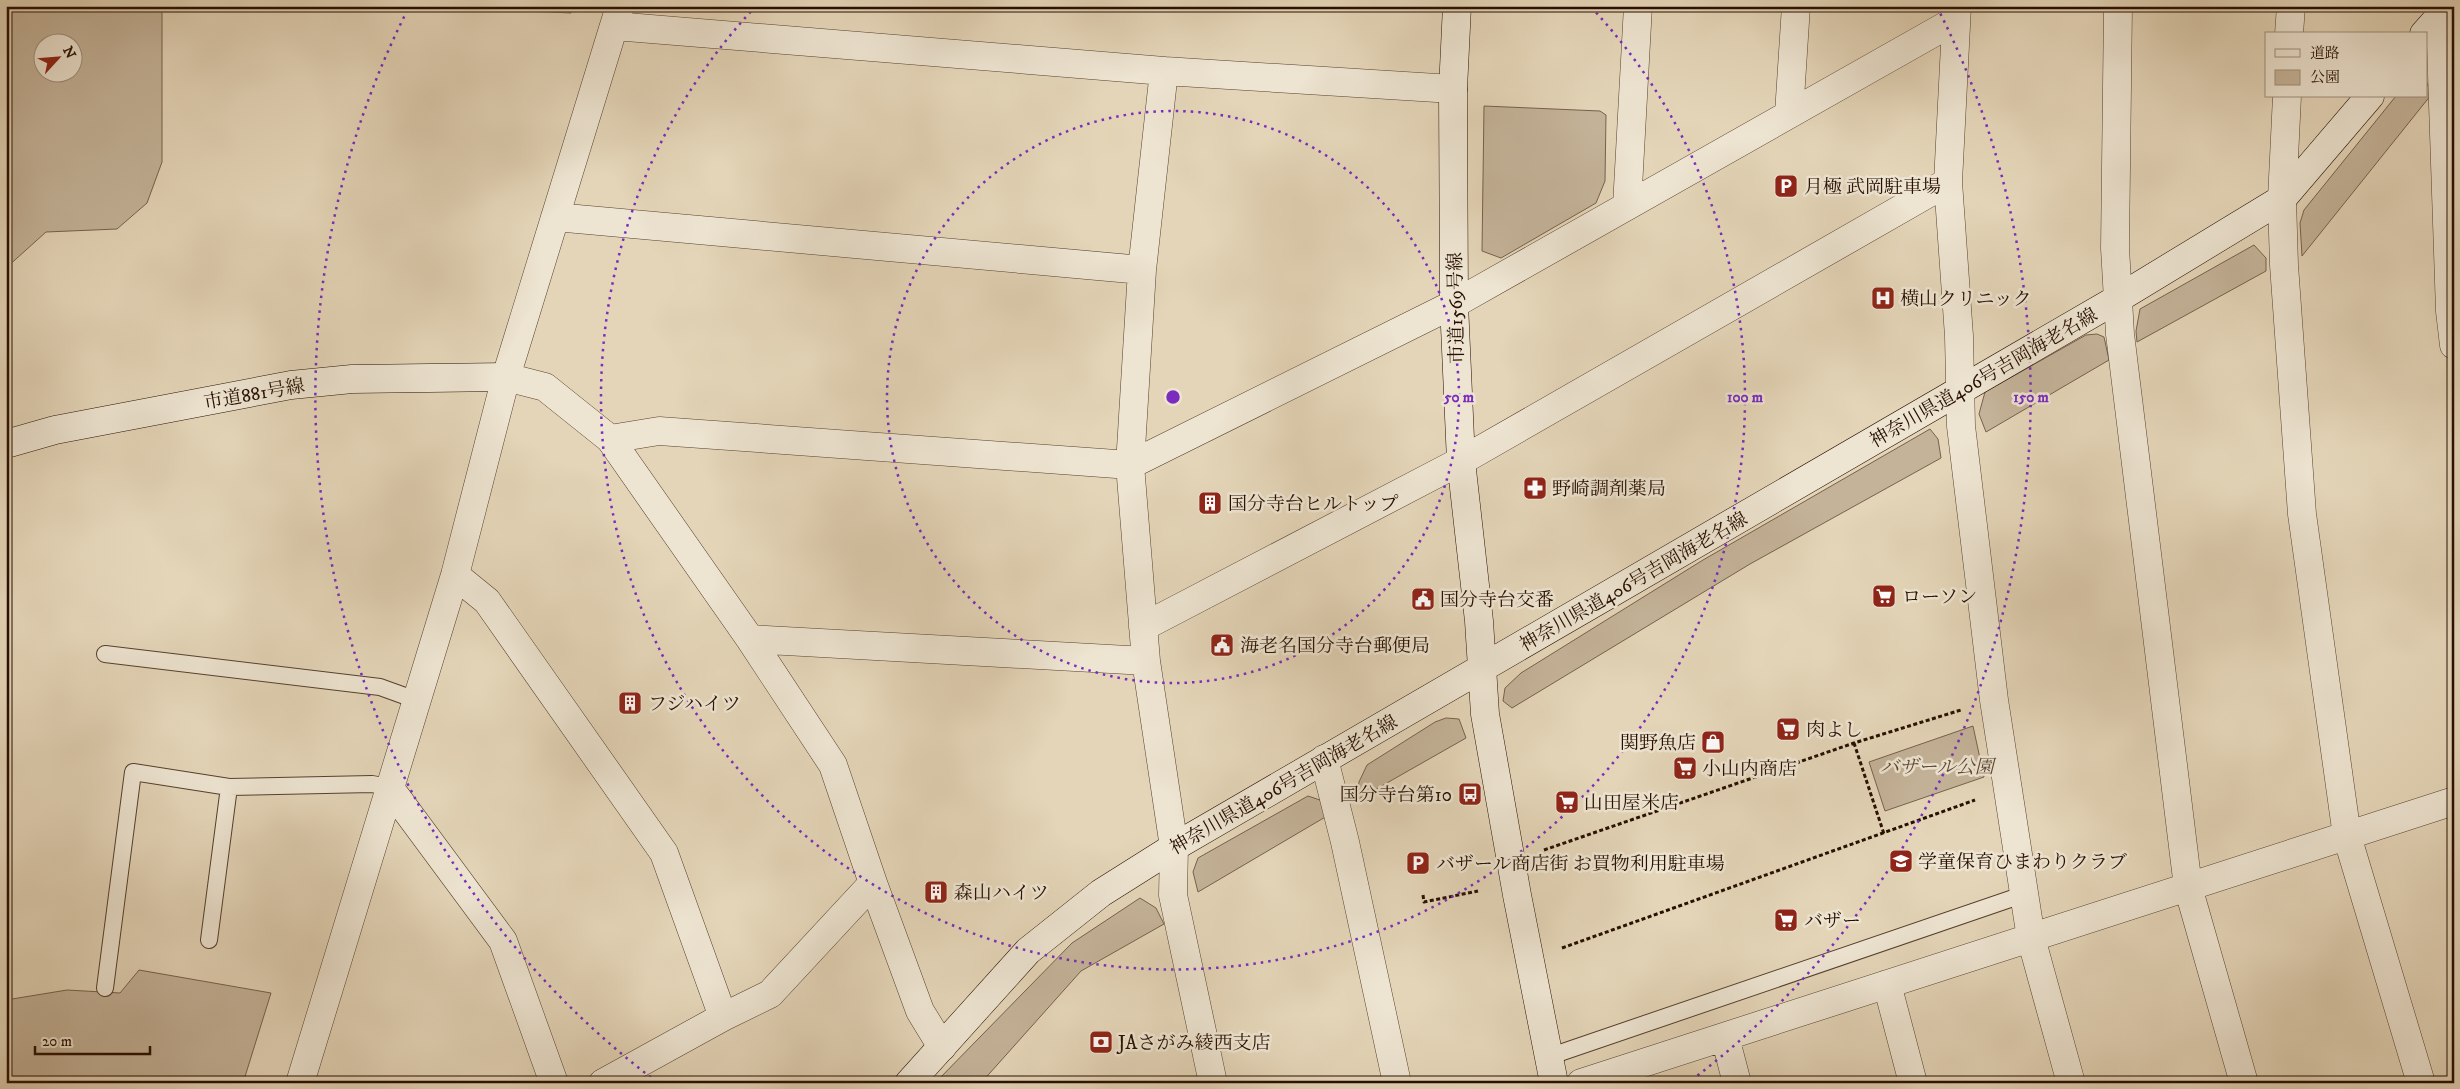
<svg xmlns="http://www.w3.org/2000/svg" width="2460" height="1089" font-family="'IM FELL DW Pica','Noto Serif JP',serif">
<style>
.green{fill:#c4b399;stroke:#76614c;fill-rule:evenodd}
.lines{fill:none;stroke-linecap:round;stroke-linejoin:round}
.lane-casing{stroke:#56402e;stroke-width:18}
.street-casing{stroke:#56402e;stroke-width:29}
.secondary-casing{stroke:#270f00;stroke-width:29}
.path{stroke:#270f00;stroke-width:3;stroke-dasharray:4 2.5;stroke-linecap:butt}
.lane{stroke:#ede4d1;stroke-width:16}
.street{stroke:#ede4d1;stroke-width:28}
.secondary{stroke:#ede4d1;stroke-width:28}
.ring{fill:none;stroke:#7b2cbf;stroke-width:2.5;stroke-dasharray:2.5 5}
.labels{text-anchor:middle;stroke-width:5;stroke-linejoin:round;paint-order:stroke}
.poi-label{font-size:19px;fill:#270f00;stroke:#ede4d1;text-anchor:start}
.street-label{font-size:19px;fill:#270f00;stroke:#ede4d1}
.park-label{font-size:19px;font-style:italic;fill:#5e4836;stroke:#ede4d1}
.centre{fill:#7b2cbf;stroke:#ede4d1;stroke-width:2.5}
.ring-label{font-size:15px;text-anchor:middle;font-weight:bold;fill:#7b2cbf;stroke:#ede4d1;stroke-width:5;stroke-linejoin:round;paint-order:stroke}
</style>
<rect width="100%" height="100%" fill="#e4d5b8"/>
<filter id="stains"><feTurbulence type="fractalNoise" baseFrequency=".004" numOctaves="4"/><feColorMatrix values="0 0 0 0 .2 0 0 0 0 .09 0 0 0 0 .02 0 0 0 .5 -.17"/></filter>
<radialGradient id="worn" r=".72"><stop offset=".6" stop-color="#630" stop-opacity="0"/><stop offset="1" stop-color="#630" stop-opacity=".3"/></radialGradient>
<path class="green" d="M6 6H181L162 10V162L147 203 117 229 46 232 6 268ZM42 42H72V72H42Z
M420 6H573L571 13Z
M2426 80 2431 95 2302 256 2300 223 2304 210 2396 96H2426Z
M1484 106 1600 111 1606 115 1605 181 1596 203 1501 258 1482 251Z
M2254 245 2266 258V271L2137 342 2136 331 2140 309Z
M2097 334 2104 337 2109 360 1986 432 1979 414 1985 392 2086 335Z
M1930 429 1938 439 1941 458 1750 564 1512 708 1503 701 1505 688 1521 673 1703 560Z
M1446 718 1459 719 1466 738 1357 800 1359 782 1367 765 1435 722Z
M1973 726 1984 777 1885 811 1869 762Z
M1308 796 1323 801 1327 816 1198 892 1193 872 1198 858Z
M1140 898 1156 908 1164 924 1081 971 981 1083H935L1072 943Z
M139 970 271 993 243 1083H6V1000L67 990 120 993Z"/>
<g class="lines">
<g class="lane-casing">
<path id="lane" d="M105 654 380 687 416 700
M209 940 229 787
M105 988 133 772 229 787 372 784 389 787
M1548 1057 2025 894"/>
</g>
<g class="street-casing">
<path id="street" d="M1957 6 1948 182 1959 336 1961 426 1994 700 2031 938 2071 1083
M2118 6 2115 248 2120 334 2188 887 2244 1083
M2440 15 2450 311 2454 345
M614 26 1164 71 1453 89
M2289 34 2291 6
M1164 71 1142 270 1130 465 1146 661 1174 847 1173 895 1213 1083
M2287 96 2282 199 2284 265 2302 514 2347 836 2421 1083
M1789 114 1796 6
M1627 206 1638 6
M555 217 1142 270
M506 377 545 387 610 439 750 639 833 765 873 883 920 1011 942 1047
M610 439 659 431 1130 465 1454 304 1956 20
M455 575 487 601 664 853 723 1017
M1143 627 1461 461 1948 182
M750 639 1146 661
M1324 759 1345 842 1397 1083
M389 787 503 941 554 1083
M1887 984 1913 1083
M1725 1037 1737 1083
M300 1083 455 575 506 377 620 6
M603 1083 723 1017 770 994 873 883
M1581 1083 2454 801"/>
</g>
<g class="secondary-casing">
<path id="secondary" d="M1457 6 1453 89 1454 304 1461 461 1479 621 1485 714 1517 895 1554 1083
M2424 34 2449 6
M6 444 55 430 291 385 352 379 506 377
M909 1083 1028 951 1101 893 1174 847 2119 298 2282 199 2370 96"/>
</g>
<path class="path" d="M1854 743 1884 834
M1544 850 1854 743 1961 710
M1423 895 1424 902 1478 891
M1562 948 1975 800"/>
<use href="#lane" class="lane"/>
<use href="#street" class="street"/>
<use href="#secondary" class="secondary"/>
</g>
<g class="ring">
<circle cx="1173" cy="397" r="286"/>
<path d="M1591 7A572 572 0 1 1 755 7"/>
<path d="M657 1082A858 858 0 0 1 409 7M1937 7A858 858 0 0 1 1689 1082"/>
</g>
<defs>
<g id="parking-square" transform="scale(1.25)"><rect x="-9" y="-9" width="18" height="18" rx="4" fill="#8f2418" stroke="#ede4d1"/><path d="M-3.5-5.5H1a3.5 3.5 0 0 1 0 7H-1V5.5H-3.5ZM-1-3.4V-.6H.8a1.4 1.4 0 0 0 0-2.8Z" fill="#fff"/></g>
<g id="hospital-square" transform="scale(1.25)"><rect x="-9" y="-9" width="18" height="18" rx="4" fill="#8f2418" stroke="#ede4d1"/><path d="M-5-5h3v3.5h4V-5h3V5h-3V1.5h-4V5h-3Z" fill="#fff"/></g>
<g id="pharmacy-square" transform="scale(1.25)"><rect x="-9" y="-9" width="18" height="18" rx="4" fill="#8f2418" stroke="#ede4d1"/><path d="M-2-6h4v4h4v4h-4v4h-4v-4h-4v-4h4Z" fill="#fff"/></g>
<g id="building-square" transform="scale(1.25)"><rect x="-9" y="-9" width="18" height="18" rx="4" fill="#8f2418" stroke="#ede4d1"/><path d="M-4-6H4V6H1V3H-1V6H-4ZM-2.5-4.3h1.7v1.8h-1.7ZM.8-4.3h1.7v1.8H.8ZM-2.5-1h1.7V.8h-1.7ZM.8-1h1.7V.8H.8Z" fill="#fff"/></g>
<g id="supermarket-square" transform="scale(1.25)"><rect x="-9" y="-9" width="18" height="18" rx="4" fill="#8f2418" stroke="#ede4d1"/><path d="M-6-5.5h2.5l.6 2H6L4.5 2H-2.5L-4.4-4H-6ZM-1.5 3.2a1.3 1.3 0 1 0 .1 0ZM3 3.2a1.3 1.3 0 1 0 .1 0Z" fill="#fff"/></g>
<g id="civic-square" transform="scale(1.25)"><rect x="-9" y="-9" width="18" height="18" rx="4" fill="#8f2418" stroke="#ede4d1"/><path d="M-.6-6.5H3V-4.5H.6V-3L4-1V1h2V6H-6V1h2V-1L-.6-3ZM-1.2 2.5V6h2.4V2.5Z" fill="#fff"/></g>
<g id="shop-square" transform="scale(1.25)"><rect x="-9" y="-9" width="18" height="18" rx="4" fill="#8f2418" stroke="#ede4d1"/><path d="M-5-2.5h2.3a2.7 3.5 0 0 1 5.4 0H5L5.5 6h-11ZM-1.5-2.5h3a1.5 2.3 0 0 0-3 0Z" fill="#fff"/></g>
<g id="bus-square" transform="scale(1.25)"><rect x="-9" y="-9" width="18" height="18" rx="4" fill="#8f2418" stroke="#ede4d1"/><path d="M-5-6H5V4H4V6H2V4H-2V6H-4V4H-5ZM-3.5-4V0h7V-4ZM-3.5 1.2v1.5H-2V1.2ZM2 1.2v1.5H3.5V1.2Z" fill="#fff"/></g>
<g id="school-square" transform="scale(1.25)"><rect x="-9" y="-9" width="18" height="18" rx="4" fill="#8f2418" stroke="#ede4d1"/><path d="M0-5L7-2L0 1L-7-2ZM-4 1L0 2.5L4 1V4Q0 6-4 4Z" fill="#fff"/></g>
<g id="bank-square" transform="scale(1.25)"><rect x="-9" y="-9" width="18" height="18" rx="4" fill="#8f2418" stroke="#ede4d1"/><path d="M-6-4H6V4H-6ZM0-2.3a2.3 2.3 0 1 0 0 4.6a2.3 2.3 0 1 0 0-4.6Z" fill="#fff"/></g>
</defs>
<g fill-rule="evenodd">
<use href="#parking-square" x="1786" y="186"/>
<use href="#hospital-square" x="1883" y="298"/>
<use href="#pharmacy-square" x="1535" y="488"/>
<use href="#building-square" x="1210" y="503"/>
<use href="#supermarket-square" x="1884" y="596"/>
<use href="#civic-square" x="1423" y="599"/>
<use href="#civic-square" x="1222" y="645"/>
<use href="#building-square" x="630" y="703"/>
<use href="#supermarket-square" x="1788" y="729"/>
<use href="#shop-square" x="1713" y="742"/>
<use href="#supermarket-square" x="1685" y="768"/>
<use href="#bus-square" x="1470" y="794"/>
<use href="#supermarket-square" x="1567" y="802"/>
<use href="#school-square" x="1901" y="861"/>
<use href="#parking-square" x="1418" y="863"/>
<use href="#building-square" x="936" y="892"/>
<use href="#supermarket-square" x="1786" y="920"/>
<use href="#bank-square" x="1101" y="1042"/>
</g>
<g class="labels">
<g class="poi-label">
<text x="1804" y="193">月極 武岡駐車場</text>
<text x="1900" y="305">横山クリニック</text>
<text x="1552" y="495">野崎調剤薬局</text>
<text x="1228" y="510">国分寺台ヒルトップ</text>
<text x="1902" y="603">ローソン</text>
<text x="1440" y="606">国分寺台交番</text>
<text x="1240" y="652">海老名国分寺台郵便局</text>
<text x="648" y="710">フジハイツ</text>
<text x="1806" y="736">肉よし</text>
<text x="1696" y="749" text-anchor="end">関野魚店</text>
<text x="1702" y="775">小山内商店</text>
<text x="1452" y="801" text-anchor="end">国分寺台第10</text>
<text x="1584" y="809">山田屋米店</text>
<text x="1918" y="868">学童保育ひまわりクラブ</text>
<text x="1436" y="870">バザール商店街 お買物利用駐車場</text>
<text x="954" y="899">森山ハイツ</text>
<text x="1804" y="927">バザー</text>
<text x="1118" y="1049">JAさがみ綾西支店</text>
</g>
<g class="street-label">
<text transform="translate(1455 308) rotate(-91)" y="7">市道1569号線</text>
<text transform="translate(1983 377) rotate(-30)" y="7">神奈川県道406号吉岡海老名線</text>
<text transform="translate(254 393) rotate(-10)" y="7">市道881号線</text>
<text transform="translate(1633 581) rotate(-30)" y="7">神奈川県道406号吉岡海老名線</text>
<text transform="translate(1283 784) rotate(-30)" y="7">神奈川県道406号吉岡海老名線</text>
</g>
<g class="park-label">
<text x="1937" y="773">バザール公園</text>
</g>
</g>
<circle cx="1173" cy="397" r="8" class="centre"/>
<g class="ring-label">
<text x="1459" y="402">50 m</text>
<text x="1745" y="402">100 m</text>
<text x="2031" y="402">150 m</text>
</g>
<rect width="2460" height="1089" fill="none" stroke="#e4d5b8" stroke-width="25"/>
<rect x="8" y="8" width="2445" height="1074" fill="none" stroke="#270f00" stroke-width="2.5"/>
<rect x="12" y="12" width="2435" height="1064" fill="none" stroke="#270f00"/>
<rect x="2265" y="32" width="162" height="65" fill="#ede4d1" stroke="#9e8f7d"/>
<rect x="2275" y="49" width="25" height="8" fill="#ede4d1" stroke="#9e8f7d"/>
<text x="2310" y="58" font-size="15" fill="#270f00">道路</text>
<rect x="2275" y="70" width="25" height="15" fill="#c4b399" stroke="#9e8f7d"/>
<text x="2310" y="82" font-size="15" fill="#270f00">公園</text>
<g transform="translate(58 58) rotate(64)"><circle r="24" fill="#ede4d1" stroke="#9e8f7d"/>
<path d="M0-4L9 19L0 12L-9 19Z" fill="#8f2418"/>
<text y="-8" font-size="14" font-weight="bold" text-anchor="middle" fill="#270f00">N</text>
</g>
<path d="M35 1046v8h115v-8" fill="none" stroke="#270f00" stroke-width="2.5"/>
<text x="42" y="1046" font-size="15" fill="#270f00" stroke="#ede4d1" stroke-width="4" paint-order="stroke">20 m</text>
<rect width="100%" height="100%" filter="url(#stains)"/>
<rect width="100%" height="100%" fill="url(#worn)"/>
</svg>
